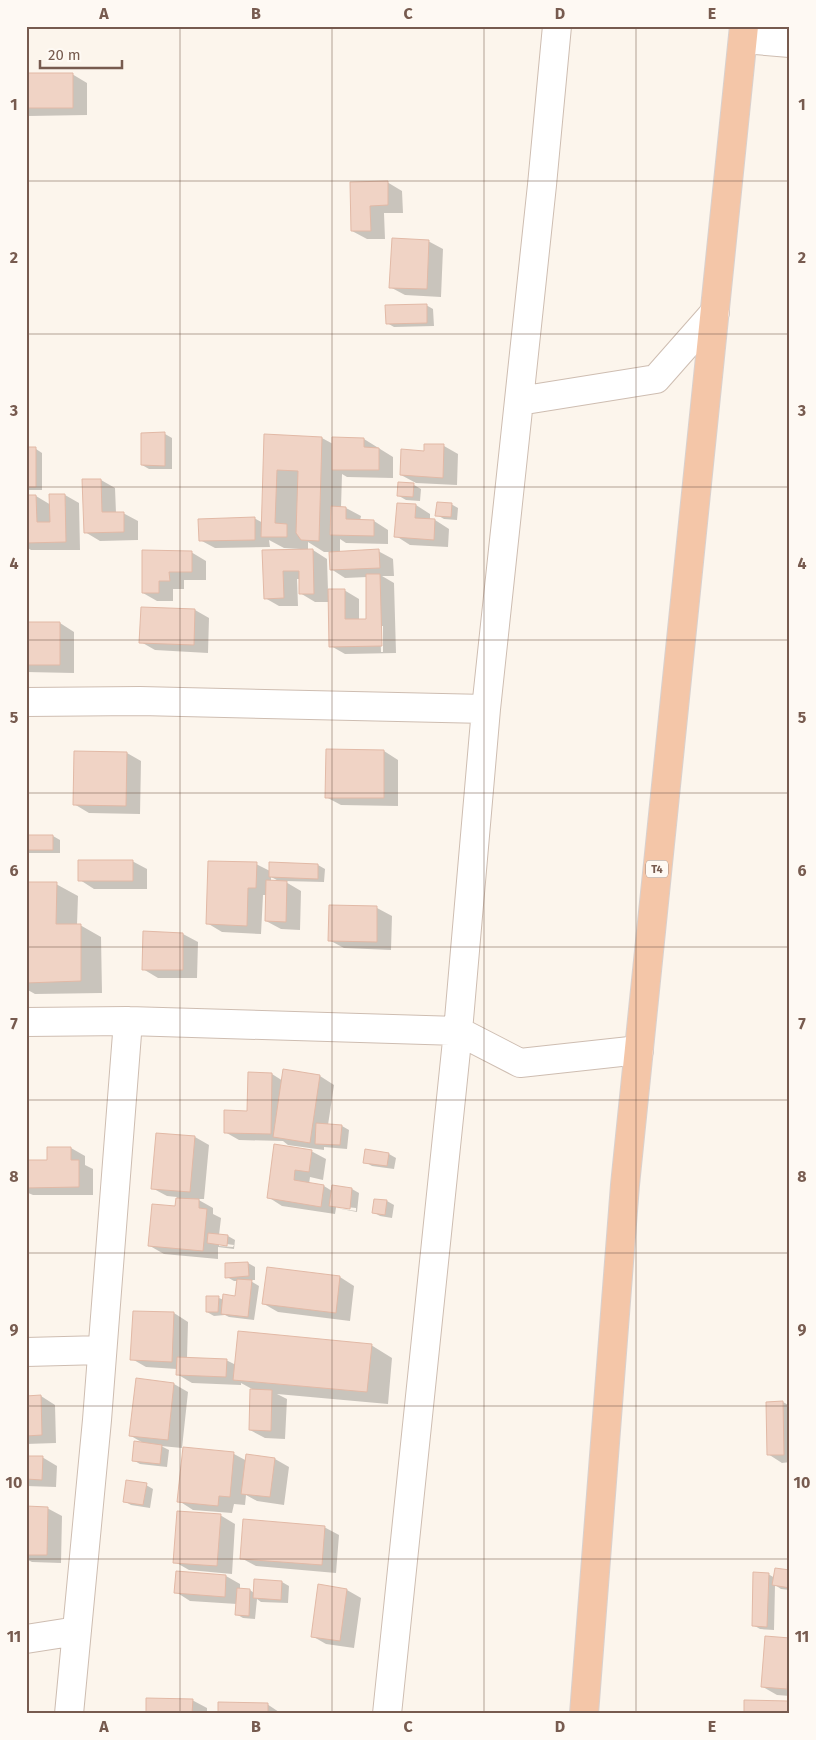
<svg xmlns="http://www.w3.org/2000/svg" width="816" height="1740" font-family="'Fira Sans',sans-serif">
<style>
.shadow{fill:#0003;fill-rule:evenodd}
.building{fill:#f0d3c5;stroke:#e2b9a6}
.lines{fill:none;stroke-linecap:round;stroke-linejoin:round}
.minor-casing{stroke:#cebdb1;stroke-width:30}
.trunk-casing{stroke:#d9d1ce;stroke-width:30}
.minor{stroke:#fff;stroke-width:28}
.trunk{stroke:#f4c6a8;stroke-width:28}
.grid{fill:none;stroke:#775b4f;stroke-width:1;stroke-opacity:0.55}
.labels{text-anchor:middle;stroke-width:4.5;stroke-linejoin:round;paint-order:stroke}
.shield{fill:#fef9f3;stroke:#a08a80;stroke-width:1}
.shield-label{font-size:11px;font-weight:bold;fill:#775b4f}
.neatline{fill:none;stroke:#775b4f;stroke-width:2}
.grid-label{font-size:16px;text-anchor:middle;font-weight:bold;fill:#775b4f}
</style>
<rect width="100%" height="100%" fill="#fcf5ec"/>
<path class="shadow" d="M26 74H72L87 83V115L29 116 26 114Z
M387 182 402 191 403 213H384L385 239H367L352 231 351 183Z
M428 241 443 249 441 297 405 295 390 287Z
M426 305 433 309 434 326 394 327 387 323Z
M165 434 172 438V469H149L142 465Z
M265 436 322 438 333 444 364 439 393 457V478L347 477 342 474 341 508H346L361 516 360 521H374L388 530V544L346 543 340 539V552L378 551 393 559 394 576H382L394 583 396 653 345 654 331 646 330 602H315L300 593V579H297L298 606H279L265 598 264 552 300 551V549L284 548 269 540 270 547 215 548 200 540 254 518 263 523ZM308 542 324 552H330L331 569 345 578 367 577V620H359V599L344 590 328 591 327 559 313 550 308 551ZM380 626H383V652H381Z
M444 446 458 454 457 485 416 483 401 475 426 452Z
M26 449H36L42 453V490H26Z
M101 480 115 488 116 513H123L138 521V540L100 541 85 532Z
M414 485 421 489 420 501 406 500 399 496Z
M65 495 79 503 80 550H31L26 547V496H36L51 505Z
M451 504 458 508 457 520 444 519 437 515Z
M416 505 430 514V520H435L449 529 448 547 410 545 396 536Z
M191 552 206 561V580H184V589H173V601H157L143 593Z
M195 610 209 618 208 653 155 650 141 642Z
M26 623H60L74 632V673L26 672Z
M26 748 29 749V836H53L60 840V853H26Z
M384 751 398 760V806L341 805 326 797Z
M127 753 141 761 140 814 89 813 74 804Z
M132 861 147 869V889H94L80 880Z
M256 864 270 871 318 865 325 869 324 882 284 881 301 891 300 930 281 929 266 921 267 895H263L261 934 222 932 207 923ZM271 877 275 879 280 882H271Z
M26 883 56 884 78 896 77 925H80L101 937 102 993 35 994 26 989Z
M330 906 377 908 392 916 391 950 344 948 329 940Z
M183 934 198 942 197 978H158L143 969Z
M272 1074 283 1081 320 1076 334 1085 328 1125 342 1126 349 1130 347 1149 324 1147V1150L288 1145 283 1141 239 1140 225 1132 249 1112Z
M195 1137 209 1145 204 1199H197L213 1208V1214L221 1218 219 1235 228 1236 235 1240 234 1249 218 1247V1259L164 1254 150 1246 176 1207 177 1197 167 1196 152 1188ZM219 1243 234 1245 233 1247 219 1246Z
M71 1148 85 1156V1165L93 1169V1195H33L26 1192V1162L48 1161Z
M311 1151 326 1159 323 1180 310 1177 309 1184 324 1186 332 1191 352 1189 359 1193 357 1212 336 1208 335 1214 282 1206 268 1197ZM336 1206 356 1208V1211L336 1208Z
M389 1154 396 1158 394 1169 372 1166 365 1162Z
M375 1200 387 1201 394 1205 392 1218 380 1216 373 1212Z
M248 1263 255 1267V1280H249L259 1286 254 1320 229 1317 225 1315 214 1316 207 1312 219 1298 224 1300 237 1297 238 1281H234L227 1277Z
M268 1268 340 1277 354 1286 350 1321 278 1312 264 1304Z
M174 1313 188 1322 187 1358 226 1360 236 1365 371 1345 392 1358 388 1404 277 1394 287 1399 285 1439 265 1438 250 1430 252 1389 241 1383V1385L192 1383 177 1374V1369L146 1367 132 1359Z
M174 1384 188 1392 182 1448 161 1446 169 1450 167 1467 140 1464 133 1460 145 1444 131 1436Z
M41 1396 55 1405 56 1443 26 1444V1397Z
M783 1402 790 1406V1462L782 1463 768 1454 767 1403Z
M184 1449 234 1454 247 1461 275 1459 289 1467 284 1505 257 1501 246 1495 245 1505 234 1504 232 1513 193 1510 179 1501Z
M26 1457H42L57 1466 56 1487 26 1486Z
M146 1485 153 1489 150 1508 131 1505 124 1501Z
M26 1507 47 1508 62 1516 61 1563 32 1562 26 1559Z
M220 1515 235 1524 232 1574 189 1570 175 1562Z
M324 1527 339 1535 336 1573 256 1566 241 1558Z
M790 1571V1590L781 1589 775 1585 774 1630 760 1629 753 1625 768 1574 775 1578Z
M226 1576 240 1584V1590H250L254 1593 282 1582 289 1586 288 1603 261 1602 257 1599 255 1619 243 1618 236 1614 237 1604 190 1601 176 1592Z
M347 1590 361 1598 354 1648 326 1644 312 1636Z
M790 1639V1696L777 1695 763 1687Z
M192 1700 207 1708V1714H147Z
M787 1702 790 1703V1714H745Z
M267 1704 282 1714H219Z"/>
<path class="building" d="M26 73H73V108H26Z
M388 181V205L370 206 371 231H351L350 182Z
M392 238 429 240 427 289 389 288Z
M427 304V323L386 324 385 305Z
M165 432V466L141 465V433Z
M264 434 322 437 319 541 301 540 296 533 298 471 277 470 275 523 287 524V537H261Z
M332 437 364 438V447L379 448V470H332Z
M424 444H444L443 478 400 475 401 449 424 451Z
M26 447H36V487H26Z
M82 479H101L102 512H124V532L84 533Z
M398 482 414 483 413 497 397 496Z
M49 494H65L66 542 26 543V495H36L37 522H50Z
M437 502 452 503 451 517 435 516Z
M397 503 416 504 415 518 435 519 434 540 394 537Z
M331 506 346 507V519L374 520V536L330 535Z
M255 517V540L199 541 198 519Z
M313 549 314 594H299V571H283L284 598 264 599 262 550Z
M379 549 380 568 330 570 329 552Z
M142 550 192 551V572H169L170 581H159V593H142Z
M366 574H380L382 646 329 647 328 589H345V619H366Z
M141 607 195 609 194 645 139 643Z
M26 622H60V665H26Z
M326 749 384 750V798H325Z
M74 751 127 752 126 806 73 805Z
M26 835H53V850H26Z
M78 860H133V881H78Z
M208 861 257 862 256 888H248L247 926 206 924Z
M269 862 318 864V879L269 877Z
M266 880 287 881 286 922 265 921Z
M26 882H57L56 924H81V981L26 983Z
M329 905 377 906V942L328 941Z
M143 931 183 933V970H142Z
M283 1069 320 1075 310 1143 273 1137Z
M248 1072 272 1073 271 1134 224 1133V1110L247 1111Z
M316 1123 342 1125 340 1145 315 1144Z
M156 1133 195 1136 190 1192 151 1189Z
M274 1144 312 1150 309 1172 295 1170 294 1180 324 1185 321 1207 267 1198Z
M47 1147H71V1160H79V1187L26 1188V1160H47Z
M365 1149 389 1153 387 1166 363 1163Z
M332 1185 352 1188 350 1209 329 1206Z
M176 1198 199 1199V1208L207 1209 203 1251 148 1246 152 1204 175 1206Z
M374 1199 387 1200 385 1215 372 1213Z
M208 1233 228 1235 227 1246 207 1243Z
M248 1262 249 1276 225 1278V1263Z
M267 1267 340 1276 336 1313 262 1304Z
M237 1279 252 1280 248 1317 221 1314 223 1294 235 1296Z
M206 1296H219L218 1312H206Z
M133 1311 174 1312 172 1362 130 1360Z
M238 1331 372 1344 367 1392 233 1380Z
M177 1357 227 1359 226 1377 176 1375Z
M136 1378 174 1383 168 1440 129 1436Z
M250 1389 272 1390 271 1431 249 1430Z
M41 1395 42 1435 26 1436V1396Z
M783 1401 784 1455H767L766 1402Z
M134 1441 162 1445 160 1464 132 1461Z
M183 1447 234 1452 230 1497 219 1496 218 1506 177 1502Z
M246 1454 275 1458 270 1497 241 1494Z
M26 1456H43L42 1480 26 1479Z
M126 1480 147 1483 143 1505 123 1502Z
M26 1506 48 1507 47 1555H26Z
M177 1511 221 1514 217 1566 173 1563Z
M243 1519 325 1526 322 1565 240 1559Z
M775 1568 790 1570V1588L772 1585Z
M176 1571 226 1575 225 1597 174 1593Z
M753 1572 769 1573 767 1627 752 1626Z
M254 1579 282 1581 281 1600 253 1598Z
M318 1584 347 1589 340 1641 311 1637Z
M237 1588 250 1589 249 1616 235 1615Z
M765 1636 790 1638 787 1689 761 1687Z
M146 1698 193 1699 192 1714H146Z
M744 1700 788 1701V1714H744Z
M218 1702 268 1703V1714H218Z"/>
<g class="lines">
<g class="minor-casing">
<path id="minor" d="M743 39 790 43
M519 401 656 379 715 312
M26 702 140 701 486 709
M26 1022 128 1021 458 1031 520 1063 639 1050
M26 1352 102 1350
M26 1639 77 1631
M69 1714 97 1420 128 1021
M387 1714 458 1031 486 709 542 185 557 26"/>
</g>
<g class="trunk-casing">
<path id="trunk" d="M584 1714 625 1185 744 26"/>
</g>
<use href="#minor" class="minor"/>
<use href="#trunk" class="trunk"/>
</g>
<path class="grid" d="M180 26V1714M332 26V1714M484 26V1714M636 26V1714M26 181H790M26 334H790M26 487H790M26 640H790M26 793H790M26 947H790M26 1100H790M26 1253H790M26 1406H790M26 1559H790"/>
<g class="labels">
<rect class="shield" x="646" y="860.5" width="22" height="17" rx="4"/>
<g class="shield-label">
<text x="657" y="873">T4</text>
</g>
</g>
<rect width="816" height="1740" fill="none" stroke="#fef9f3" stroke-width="55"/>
<path d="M40 60v8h82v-8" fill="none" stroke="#775b4f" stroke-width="2.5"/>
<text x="48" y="60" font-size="15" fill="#775b4f" stroke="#fef9f3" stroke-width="4" paint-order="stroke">20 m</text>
<rect x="28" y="28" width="760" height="1684" class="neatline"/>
<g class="grid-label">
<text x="104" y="19">A</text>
<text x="256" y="19">B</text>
<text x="408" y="19">C</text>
<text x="560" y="19">D</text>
<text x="712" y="19">E</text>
<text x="14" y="110">1</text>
<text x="802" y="110">1</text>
<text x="14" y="263">2</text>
<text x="802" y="263">2</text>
<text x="14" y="416">3</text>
<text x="802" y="416">3</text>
<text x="14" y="569">4</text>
<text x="802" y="569">4</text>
<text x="14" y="723">5</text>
<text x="802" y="723">5</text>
<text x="14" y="876">6</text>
<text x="802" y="876">6</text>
<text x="14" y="1029">7</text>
<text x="802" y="1029">7</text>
<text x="14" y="1182">8</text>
<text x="802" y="1182">8</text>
<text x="14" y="1335">9</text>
<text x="802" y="1335">9</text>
<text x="14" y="1488">10</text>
<text x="802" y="1488">10</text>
<text x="14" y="1642">11</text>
<text x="802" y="1642">11</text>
<text x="104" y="1732">A</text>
<text x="256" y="1732">B</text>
<text x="408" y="1732">C</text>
<text x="560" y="1732">D</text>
<text x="712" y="1732">E</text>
</g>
</svg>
